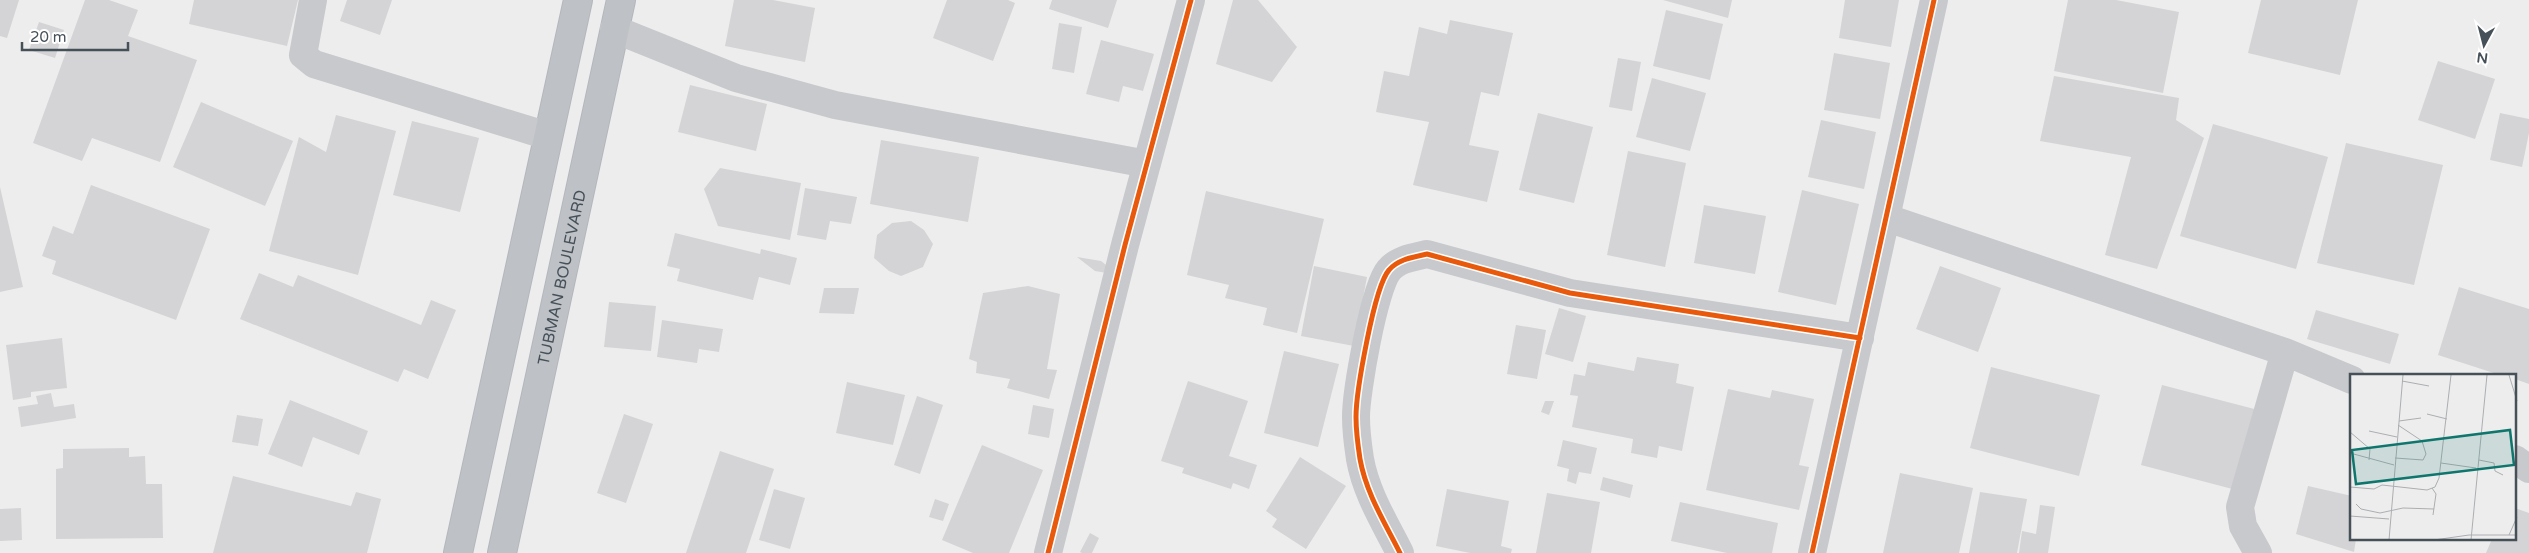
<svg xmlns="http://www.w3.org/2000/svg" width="2529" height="553" font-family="'Varela Round',sans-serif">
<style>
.building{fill:#d4d4d6}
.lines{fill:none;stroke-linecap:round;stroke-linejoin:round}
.trunk-casing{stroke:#b3b7bd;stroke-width:30}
.minor{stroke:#c7c9cc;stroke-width:28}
.trunk{stroke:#bec2c6;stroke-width:28}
.cycleway-casing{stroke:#fff;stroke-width:8}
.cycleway{stroke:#e8590c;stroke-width:5}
.labels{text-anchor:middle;stroke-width:4;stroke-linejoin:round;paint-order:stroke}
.street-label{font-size:16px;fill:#465059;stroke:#fff}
.inset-road{fill:none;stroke:#abaeb2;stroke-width:1}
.view{fill:#0f766e;fill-opacity:0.15;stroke:#0f766e;stroke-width:2.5}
.inset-edge{fill:none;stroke:#465059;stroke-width:2.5}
</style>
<rect width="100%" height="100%" fill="#eeeded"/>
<path class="building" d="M0 0H19L7 38 0 36Z
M85 0H109L138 10 128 36 197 60 160 162 92 138 82 161 33 143Z
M194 0H298L287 46 189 24Z
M347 0H392L380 35 340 21Z
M734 0H773L815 8 805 62 725 46Z
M947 0H1008L1015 3 993 61 933 38Z
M1052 0H1117L1108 28 1049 9Z
M1233 0H1258L1297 47 1272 82 1216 64Z
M1663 0H1732L1728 18Z
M1845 0H1899L1891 47 1839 38Z
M2068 0H2116L2179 12 2163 93 2054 71Z
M2261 0H2358L2340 75 2248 53Z
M1666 10 1723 24 1710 80 1653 66Z
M1450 20 1513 33 1499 96 1481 92 1469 145 1499 151 1487 202 1413 185 1429 122 1376 112 1384 71 1409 76 1419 27 1447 34Z
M39 22 64 30 55 58 29 50Z
M1059 23 1082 27 1074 73 1052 69Z
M1101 40 1154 54 1143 91 1123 86 1119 102 1086 94Z
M1834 53 1890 63 1880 119 1824 110Z
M1618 58 1641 62 1632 111 1609 107Z
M2438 61 2495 79 2475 139 2418 120Z
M2054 76 2179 98 2176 120 2204 138 2157 269 2105 255 2131 157 2040 141Z
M1652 78 1706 93 1690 151 1636 137Z
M690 85 767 104 756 151 678 132Z
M201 102 293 141 265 206 173 167Z
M1538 113 1593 127 1574 203 1519 190Z
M2500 113 2529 119V133L2522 167 2490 160Z
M336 115 396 131 358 275 269 251 299 137 326 152Z
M1821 120 1876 132 1864 189 1808 177Z
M412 121 479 138 460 212 393 195Z
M2213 124 2328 157 2296 269 2180 236Z
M881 140 979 157 968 222 870 204Z
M2346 143 2443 165 2414 285 2317 263Z
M1628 151 1686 163 1665 267 1607 255Z
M720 168 801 183 790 240 718 226 704 189Z
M91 185 210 229 176 320 52 274 56 261 42 256 53 226 73 234Z
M0 187 23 287 0 292Z
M805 188 857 197 851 224 830 221 826 240 797 235Z
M1802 190 1859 204 1836 305 1778 292Z
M1206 191 1324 219 1297 333 1263 325 1267 308 1225 298 1229 285 1187 275Z
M1704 205 1766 216 1755 274 1694 263Z
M911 221 924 230 933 244 923 267 901 276 889 271 874 258 877 235 892 223Z
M675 233 760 254 761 249 797 258 790 285 759 277 753 300 677 281 680 269 667 266Z
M1077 257 1101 261 1119 275 1095 271Z
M1314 266 1367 277 1354 346 1301 336Z
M1940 266 2001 288 1978 352 1916 329Z
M259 273 293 287 298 275 421 325 431 300 456 310 428 379 404 369 398 382 240 319Z
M1028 286 1060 294 1047 369 1057 370 1049 399 1007 388 1010 379 976 373 977 362 969 359 983 293Z
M2459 287 2529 309V384L2515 379V376H2503L2438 355Z
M824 288H859L854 314 819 313Z
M609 302 656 306 651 351 604 347Z
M1559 308 1586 316 1573 362 1545 354Z
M2316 310 2399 334 2390 364 2307 339Z
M662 320 723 329 719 352 699 349 697 363 657 357Z
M1516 325 1546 330 1537 379 1507 374Z
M62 338 67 388 31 392V397L13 400 6 345Z
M1284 351 1339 364 1318 447 1264 433Z
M1637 357 1679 364 1676 383 1694 387 1682 451 1659 446 1657 458 1631 453 1633 439 1572 427 1578 396 1570 395 1574 374 1585 376 1588 362 1634 371Z
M1991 367 2100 395 2079 476 1970 448Z
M1188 381 1248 401 1229 456 1257 465 1249 489 1233 483 1231 489 1182 473 1184 468 1161 461Z
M847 382 905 395 893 445 836 433Z
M2162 385 2262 411 2240 491 2141 465Z
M1728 389 1770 398 1772 390 1814 399 1799 465 1809 467 1799 510 1706 490Z
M51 393 54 407 74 404 76 418 21 427 18 407 38 404 36 396Z
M917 396 943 405 920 474 894 465Z
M290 400 368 431 359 455 313 437 302 467 268 454Z
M1545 401H1554L1549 415 1541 412Z
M1033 405 1054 409 1049 438 1028 434Z
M624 414 653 424 626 503 597 493Z
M237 415 263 419 258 446 232 442Z
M1563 440 1597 448 1591 474 1579 472 1576 484 1567 481 1569 469 1557 466Z
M982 445 1043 470 1009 553H973L942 540Z
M129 448V457L145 456 146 484H162L163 538 56 539V469L63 468V449Z
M720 451 774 469 746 553H686Z
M1300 457 1346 486 1306 549 1272 527 1277 519 1266 511Z
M1900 473 1973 488 1959 553H1883Z
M233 476 351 506 356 492 381 499 367 553H213Z
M1603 477 1633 485 1630 498 1600 490Z
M2308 486 2352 496V539H2356L2354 552 2296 534Z
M774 489 805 498 790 549 759 540Z
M1447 489 1509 501 1501 546 1512 549 1511 553H1470L1436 546Z
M1980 492 2027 499 2017 553H1969Z
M1547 493 1600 502 1591 553H1536Z
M935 499 949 504 943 521 929 517Z
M1680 502 1778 523 1772 553H1727L1671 541Z
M2040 505 2055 507 2048 553H2019L2022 531 2036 534Z
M21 508 22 540 0 541V509Z
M2515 508 2529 513V553H2486L2492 539H2515Z
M1090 533 1099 538 1092 553H1082L1080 552Z"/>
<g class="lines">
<g class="trunk-casing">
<g id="trunk">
<path d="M458 553 578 0"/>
<path id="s1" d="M502 553 621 0"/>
</g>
</g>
<path class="minor" d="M313 0 303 55 314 64 548 136
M614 29 736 78 835 105 1147 164
M1887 218 2285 352 2352 380
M2515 459 2529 469
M1048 553 1125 245 1191 0
M1400 553C1385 523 1366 493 1360 459 1358 446 1356 431 1356 417 1356 393 1374 287 1389 270 1398 259 1414 257 1427 254L1570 293 1860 338
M1812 553 1934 0
M2258 553 2243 526 2240 507 2285 352"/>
<use href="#trunk" class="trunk"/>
<g class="cycleway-casing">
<path id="cycleway" d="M1048 553 1125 245 1191 0
M1400 553C1385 523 1366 493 1360 459 1358 446 1356 431 1356 417 1356 393 1374 287 1389 270 1398 259 1414 257 1427 254L1570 293 1860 338
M1812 553 1934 0"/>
</g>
<use href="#cycleway" class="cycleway"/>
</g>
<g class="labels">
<g class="street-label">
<text dy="6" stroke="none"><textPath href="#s1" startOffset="282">TUBMAN BOULEVARD</textPath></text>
</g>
</g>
<g transform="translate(2350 374)">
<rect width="166" height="166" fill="#eeeded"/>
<path class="inset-road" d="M159 1 167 27M52 7 79 12M77 40 97 45M49 47 71 44M19 57 47 63M0 58 20 75 19 86M0 79 44 91M45 84 73 86 76 80 72 67 48 51M129 86 144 89 145 97 153 101M91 89 126 94M0 113 24 115 32 111 77 116 85 113 89 104 101 1M82 114 86 120 83 141M6 130 11 135 30 139 53 134 84 135M0 142 39 145M159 161 167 143M39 166 53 1M84 166 119 161H167M121 166 137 1"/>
<path class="view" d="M160 56 164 91 6 110 2 76Z"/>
<rect width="166" height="166" class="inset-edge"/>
</g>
<g transform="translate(2484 45) rotate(187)" stroke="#ffffff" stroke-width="4" paint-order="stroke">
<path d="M0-4L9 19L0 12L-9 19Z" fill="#465059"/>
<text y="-8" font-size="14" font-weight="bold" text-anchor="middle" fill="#465059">N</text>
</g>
<path d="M22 42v8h106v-8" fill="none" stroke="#465059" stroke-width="2.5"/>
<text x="30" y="42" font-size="15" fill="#465059" stroke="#ffffff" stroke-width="4" paint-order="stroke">20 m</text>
</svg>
